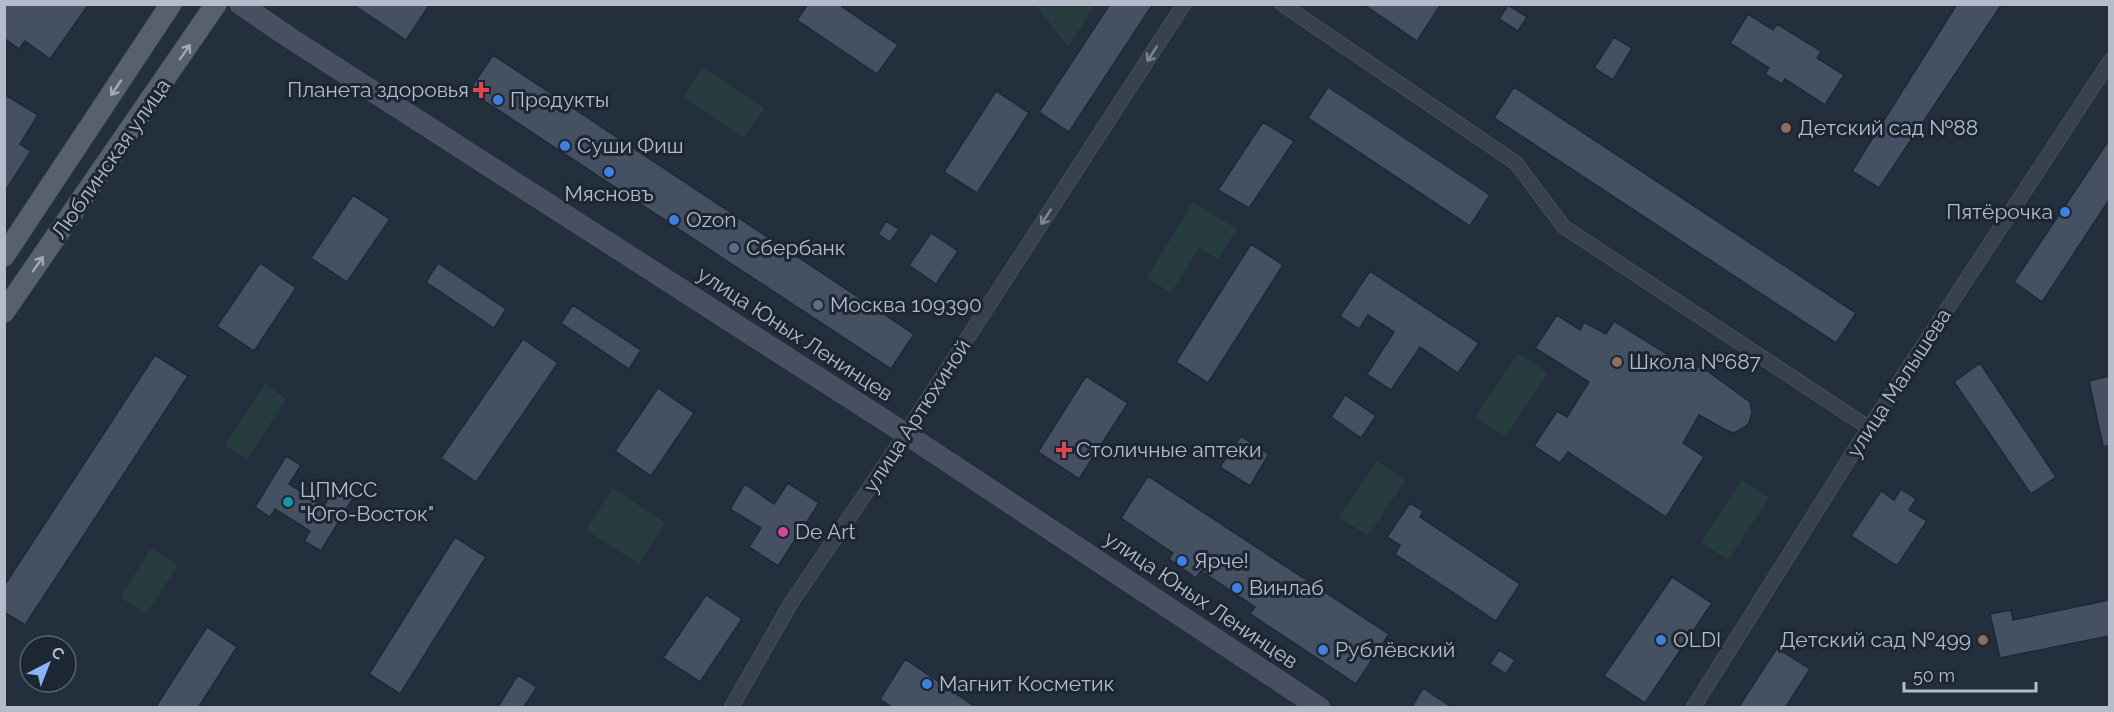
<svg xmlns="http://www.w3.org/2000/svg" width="2114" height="712" font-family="Raleway,sans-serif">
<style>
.green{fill:#263c3f}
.building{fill:#455162;stroke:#1f2835;stroke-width:1.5}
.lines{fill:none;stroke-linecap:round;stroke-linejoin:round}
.minor-casing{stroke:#565f6c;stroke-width:15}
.secondary-casing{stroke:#565f6c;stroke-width:21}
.primary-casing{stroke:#414a57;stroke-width:22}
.minor{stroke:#38414e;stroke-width:14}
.secondary{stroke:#465061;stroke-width:20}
.primary{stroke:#56606e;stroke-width:21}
.oneway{stroke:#a1aab7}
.oneway2{stroke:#7c8592}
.health-dot{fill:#e0444e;stroke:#1d2633;stroke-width:2}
.shop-dot{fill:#3f7fe0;stroke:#1d2633;stroke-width:2}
.education-dot{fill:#8d6e63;stroke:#1d2633;stroke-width:2}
.service-dot{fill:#5c6f8a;stroke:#1d2633;stroke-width:2}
.culture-dot{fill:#0f9aa8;stroke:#1d2633;stroke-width:2}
.hotel-dot{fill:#d1479c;stroke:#1d2633;stroke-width:2}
.labels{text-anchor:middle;stroke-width:6;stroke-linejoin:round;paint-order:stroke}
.poi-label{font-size:21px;fill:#b4bcc9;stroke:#1d2633;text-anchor:start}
.street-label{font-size:21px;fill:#b4bcc9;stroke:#1d2633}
</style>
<rect width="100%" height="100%" fill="#242f3e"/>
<path class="green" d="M1036 5H1095L1068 47Z
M703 67 764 108 744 138 683 97Z
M1193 202 1237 229 1218 259 1199 248 1171 293 1147 278Z
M1518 353 1548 373 1505 437 1475 417Z
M265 384 286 399 247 460 225 445Z
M1377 461 1405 480 1368 536 1339 517Z
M1742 480 1769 498 1728 560 1701 542Z
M613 488 665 523 639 564 586 530Z
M152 548 178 565 146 614 120 597Z"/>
<path class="building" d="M4 4H89L50 59 25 41 19 49 4 38Z
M352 4H430L406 40Z
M808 4H838L898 45 877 74 797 20Z
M1110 4H1153L1069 132 1039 112Z
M1363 4H1441L1417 41Z
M1957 4H2002L1879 188 1852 171Z
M1508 5 1527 17 1518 31 1499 19Z
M1748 14 1773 30 1777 24 1821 51 1817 58 1844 75 1825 105 1785 79 1782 84 1765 74 1769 68 1730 43Z
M1614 37 1632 48 1613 80 1594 68Z
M493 55 914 334 891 369 469 91Z
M1328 87 1490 195 1470 226 1308 118Z
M1514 87 1856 313 1836 343 1494 118Z
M996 91 1029 113 977 193 944 172Z
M4 94 38 115 20 144 31 151 4 193Z
M1263 122 1294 141 1249 208 1218 190Z
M2109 140V200L2042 302 2014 282Z
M353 195 390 219 347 282 311 258Z
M886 221 899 229 890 242 878 234Z
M931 233 958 251 936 284 909 265Z
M1251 244 1283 265 1208 383 1176 362Z
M260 263 296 288 254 351 217 326Z
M438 263 506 309 494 328 426 282Z
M1370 271 1479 343 1458 373 1420 347 1391 390 1367 374 1394 332 1368 315 1359 329 1340 316Z
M573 305 641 350 629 369 561 323Z
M1557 315 1580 330 1584 322 1606 334 1614 321 1694 371 1699 365 1750 402 1752 412 1749 423 1745 427 1734 433 1726 430 1699 415 1683 443 1704 457 1666 517 1568 452 1560 463 1534 446 1557 411 1567 417 1589 382 1535 348Z
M523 339 558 363 476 482 441 458Z
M155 355 188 376 25 625 4 612V586Z
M1980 363 2056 477 2031 494 1954 382Z
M1086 376 1128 403 1079 479 1038 452Z
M2109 376V446H2103L2089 381Z
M658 388 694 413 651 476 615 451Z
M1345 395 1376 416 1361 438 1331 417Z
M1241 436 1269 454 1250 486 1220 467Z
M286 456 301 465 289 484 324 506 335 487 353 498 321 551 304 541 310 531 275 509 270 517 255 507Z
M1148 476 1389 634 1356 684 1250 614 1255 607 1201 571 1196 578 1169 559 1173 553 1121 518Z
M788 483 819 503 778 566 749 547 761 528 730 509 745 484 774 504Z
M1901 489 1916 499 1909 510 1927 521 1897 566 1851 536 1881 491 1894 500Z
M1410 503 1423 511 1420 517 1520 584 1496 621 1395 554 1400 545 1387 537Z
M455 537 486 557 400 694 369 674Z
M1672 577 1712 603 1645 703 1604 676Z
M706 595 742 619 700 682 663 658Z
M2109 600V636L2000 658 1990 614 2011 610 2013 620Z
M207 627 237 647 198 708H155Z
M1777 648 1810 669 1785 708H1738Z
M1499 650 1515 660 1506 674 1490 664Z
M905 659 977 708H893L880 699Z
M518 675 537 687 523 708H497Z
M1423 688 1453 708H1411Z"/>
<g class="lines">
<g class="minor-casing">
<path id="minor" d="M1282 4 1516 163 1564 227 1869 428
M731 708 791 603 885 465 1184 4
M1693 708 1854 451 2110 61"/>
</g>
<g class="secondary-casing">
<path id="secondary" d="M240 4 290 38 906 434 1320 708"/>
</g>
<g class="primary-casing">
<path id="primary" d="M4 256 171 4
M4 312 216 4"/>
</g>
<use href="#minor" class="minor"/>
<use href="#secondary" class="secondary"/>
<use href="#primary" class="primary"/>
</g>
<defs><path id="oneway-shaft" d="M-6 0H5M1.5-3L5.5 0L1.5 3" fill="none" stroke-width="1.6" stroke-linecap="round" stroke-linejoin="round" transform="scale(1.5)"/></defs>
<g class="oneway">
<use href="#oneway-shaft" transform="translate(185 52) rotate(-55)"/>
<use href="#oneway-shaft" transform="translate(116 88) rotate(124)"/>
<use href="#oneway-shaft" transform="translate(38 264) rotate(-55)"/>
</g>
<g class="oneway2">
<use href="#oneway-shaft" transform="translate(1152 54) rotate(123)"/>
<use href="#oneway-shaft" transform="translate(1046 217) rotate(123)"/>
</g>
<g class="health-dot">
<path d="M478 81h6v6h6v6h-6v6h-6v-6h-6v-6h6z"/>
<path d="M1061 441h6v6h6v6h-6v6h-6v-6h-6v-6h6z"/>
</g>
<g class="shop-dot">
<circle cx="498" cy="100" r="6"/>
<circle cx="565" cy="146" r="6"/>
<circle cx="609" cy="172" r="6"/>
<circle cx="2065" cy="212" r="6"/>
<circle cx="674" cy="220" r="6"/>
<circle cx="1182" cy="561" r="6"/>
<circle cx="1237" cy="588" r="6"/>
<circle cx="1661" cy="640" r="6"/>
<circle cx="1323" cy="650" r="6"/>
<circle cx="927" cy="684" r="6"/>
</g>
<g class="education-dot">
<circle cx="1786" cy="128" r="6"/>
<circle cx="1617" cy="362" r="6"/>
<circle cx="1983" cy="640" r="6"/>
</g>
<g class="service-dot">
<circle cx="734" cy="248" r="6"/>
<circle cx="818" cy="305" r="6"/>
</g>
<circle class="culture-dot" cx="288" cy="502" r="6"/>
<circle class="hotel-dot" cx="783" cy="532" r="6"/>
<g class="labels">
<g class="poi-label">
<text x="469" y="97" text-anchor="end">Планета здоровья</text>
<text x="510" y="107">Продукты</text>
<text x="1798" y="135">Детский сад №88</text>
<text x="577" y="153">Суши Фиш</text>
<text x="609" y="201" text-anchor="middle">Мясновъ</text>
<text x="2053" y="219" text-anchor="end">Пятёрочка</text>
<text x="686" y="227">Ozon</text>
<text x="746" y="255">Сбербанк</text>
<text x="830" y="312">Москва 109390</text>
<text x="1629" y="369">Школа №687</text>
<text x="1076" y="457">Столичные аптеки</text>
<text x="300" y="497">ЦПМСС<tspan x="300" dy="24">"Юго-Восток"</tspan></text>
<text x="795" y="539">De Art</text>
<text x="1194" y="568">Ярче!</text>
<text x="1249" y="595">Винлаб</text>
<text x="1673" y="647">OLDI</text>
<text x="1971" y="647" text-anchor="end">Детский сад №499</text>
<text x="1335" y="657">Рублёвский</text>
<text x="939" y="691">Магнит Косметик</text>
</g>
<g class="street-label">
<text transform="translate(111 159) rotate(-55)" y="7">Люблинская улица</text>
<text transform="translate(795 334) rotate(33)" y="7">улица Юных Ленинцев</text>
<text transform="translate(1899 383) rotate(-57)" y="7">улица Малышева</text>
<text transform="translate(917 416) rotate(-57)" y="7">улица Артюхиной</text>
<text transform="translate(1201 600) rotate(34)" y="7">улица Юных Ленинцев</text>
</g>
</g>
<rect width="2114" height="712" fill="none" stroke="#b4bcc9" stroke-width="12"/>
<g transform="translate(48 664) rotate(42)"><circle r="28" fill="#1d2633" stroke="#59626f" stroke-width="1.5"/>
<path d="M0-4.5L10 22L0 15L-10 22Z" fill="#8ab4f8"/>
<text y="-9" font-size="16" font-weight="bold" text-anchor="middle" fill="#b4bcc9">С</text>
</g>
<path d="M1904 682v9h132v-9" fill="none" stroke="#b4bcc9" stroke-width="3"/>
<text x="1913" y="682" font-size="18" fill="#b4bcc9" stroke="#1d2633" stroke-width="4.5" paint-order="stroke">50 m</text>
</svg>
